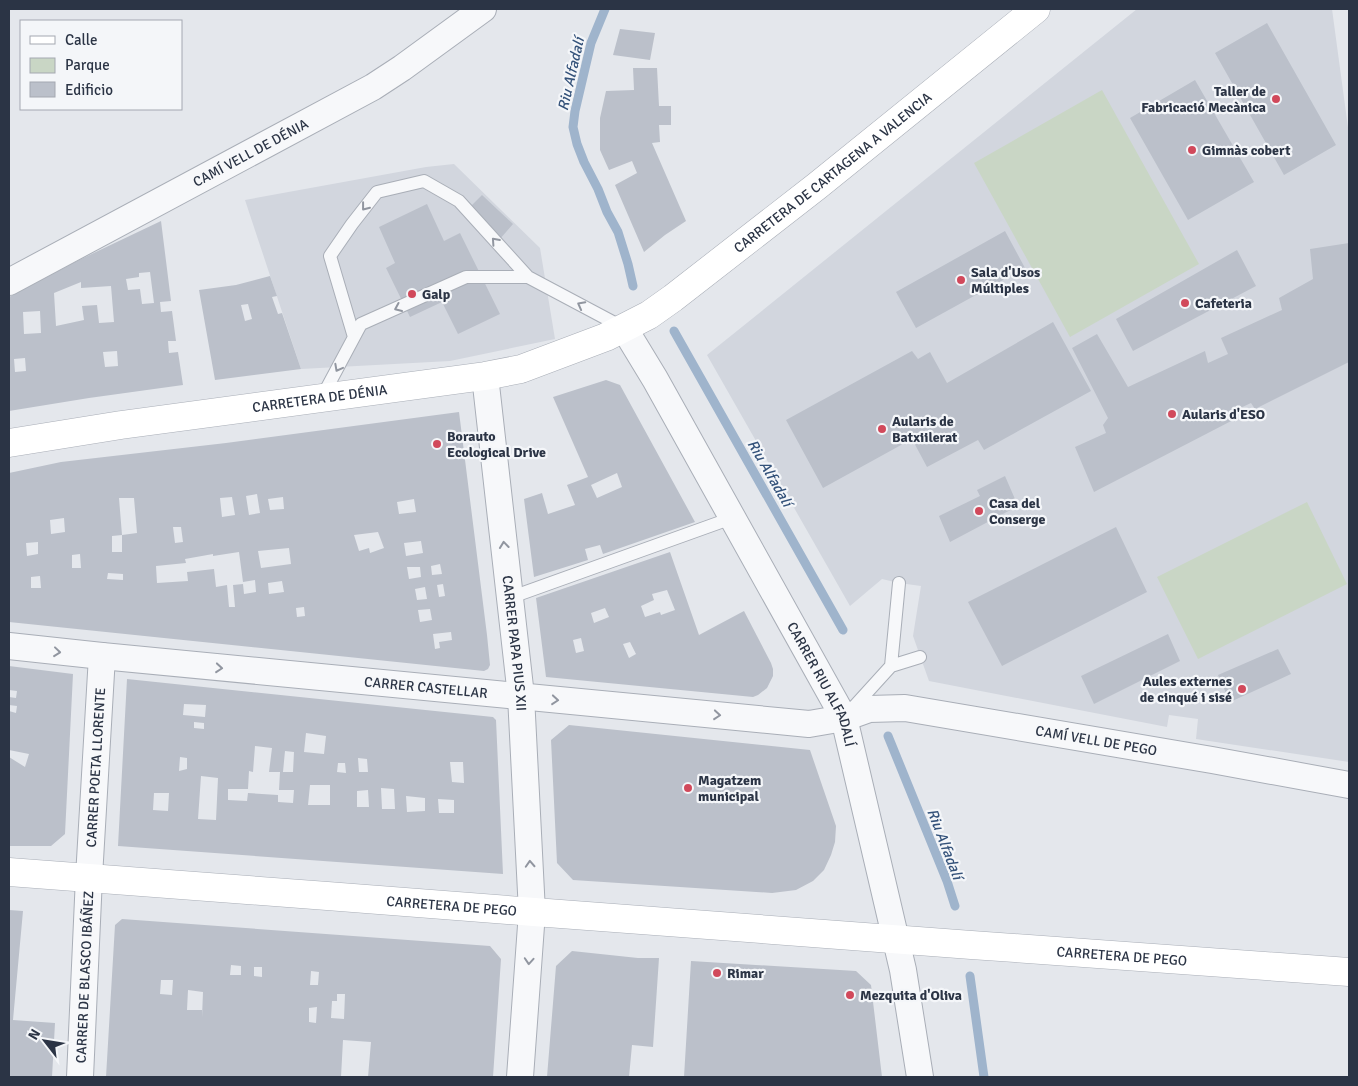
<svg xmlns="http://www.w3.org/2000/svg" width="1358" height="1086" font-family="Signika,sans-serif">
<style>
.built{fill:#d2d6de}
.green{fill:#c9d6c5}
.lines{fill:none;stroke-linecap:round;stroke-linejoin:round}
.stream{stroke:#9fb4cc;stroke-width:9}
.building{fill:#bbc0ca;fill-rule:evenodd}
.lane-casing{stroke:#a9aeb7;stroke-width:14}
.street-casing{stroke:#a9aeb7;stroke-width:28}
.secondary-casing{stroke:#a9aeb7;stroke-width:29}
.lane{stroke:#f7f8fa;stroke-width:12}
.street{stroke:#f7f8fa;stroke-width:26}
.secondary{stroke:#fff;stroke-width:28}
.oneway{stroke:#9196a0}
.poi-dot{fill:#d1495b;stroke:#f4f6f9;stroke-width:2}
.labels{text-anchor:middle;stroke-width:4.5;stroke-linejoin:round;paint-order:stroke}
.poi-label{font-size:14px;font-weight:bold;fill:#2b3445;stroke:#f4f6f9;text-anchor:start}
.street-label{font-size:14px;fill:#2b3445;stroke:#f4f6f9}
.water-label{font-size:15px;font-style:italic;fill:#34527a;stroke:#f4f6f9}
</style>
<rect width="100%" height="100%" fill="#e4e7ec"/>
<path class="built" d="M1137 9H1332L1349 135V762L1196 739 1198 719 1169 715 1167 727 929 681 913 636 921 586 899 583 882 579 850 606 707 355Z
M454 164 540 248 555 339 450 361 301 369 245 200 426 167Z"/>
<path class="green" d="M1102 90 1199 264 1070 337 974 163Z
M1307 502 1347 584 1198 659 1157 577Z"/>
<g class="lines">
<path class="stream" d="M605 9 591 43 575 111 573 127 577 144 584 162 598 189 607 212 618 232 628 264 633 286
M674 331 843 630
M888 736 947 881 955 906
M970 976 984 1077"/>
</g>
<path class="building" d="M1267 23 1336 145 1284 175 1215 53Z
M620 29 655 33 650 60 613 55Z
M633 68H657L659 106H671V125H659L660 142 652 143 686 221 665 235 644 252 615 185 637 173 632 161 609 170 600 150V118L606 91 634 90Z
M1195 80 1254 182 1188 220 1130 118Z
M482 195 513 224 499 240 467 210Z
M427 204 444 241 460 233 500 314 458 334 442 302 410 317 386 268 395 263 379 227Z
M161 221 171 301 160 302 161 312 172 311 176 341H168L169 353 178 352 183 385 89 398 9 411V297L79 260ZM150 272 154 303 142 304 140 289 128 290 126 279 139 277V273ZM81 282V288L111 286 114 322 99 323 97 305 82 306 84 320 56 326 54 293ZM40 311 41 333 24 334 23 312ZM117 351 118 366 105 367 103 352ZM25 358 26 371 15 372 14 359Z
M1005 231 1025 268 916 328 896 292Z
M1349 243V362L1255 409 1251 403 1238 409 1237 418 1094 492 1075 447 1106 433 1103 425 1108 418 1072 348 1097 334 1128 387 1205 351 1208 363 1228 354 1221 338 1282 310 1279 298 1313 279 1310 249Z
M1237 250 1256 286 1133 351 1116 319Z
M270 276 277 296 272 297 278 314 282 313 301 369 215 380 199 290 236 285ZM248 304 252 319 245 321 241 305Z
M1053 322 1091 391 984 450 978 440 927 467 912 439 823 488 786 420 912 351 918 359 930 352 947 383Z
M606 380 620 385 695 522 603 554 600 545 585 549 588 560 534 577 524 499 542 493 548 514 575 505 567 485 588 477 553 397ZM617 473 622 487 597 498 591 485Z
M459 412 487 635 490 665 488 669 484 671 9 622V473L61 462 226 443ZM257 494 260 513 249 515 246 496ZM232 497 235 515 222 517 220 498ZM283 497 284 509 270 510 268 499ZM119 498H134L137 533 122 535V552H112V536L122 535ZM414 499 416 512 399 514 397 502ZM64 518 65 532 51 534 50 520ZM173 527H181L183 542 175 543ZM378 532 384 548 370 553 369 548 359 551 354 535ZM421 541 423 553 406 556 404 543ZM38 542V554L27 556 26 543ZM289 548 291 564 261 568 258 551ZM239 552 243 582 255 580 256 592 244 594 243 584 233 585 235 607H229L227 585 216 587 214 569 187 572 188 581 157 583 156 566 186 563 185 559 213 554V556ZM80 554 81 568H72V555ZM440 564 442 574 432 575 431 566ZM407 567H420L421 577 409 579ZM108 573 123 574V580L107 579ZM40 576 41 588H31V577ZM282 581 284 592 269 594 268 583ZM443 584 445 596 439 597 437 585ZM425 587 427 599 417 600 415 589ZM304 607 305 616 297 617 296 608ZM430 609 432 620 420 622 418 610ZM451 632 452 640 439 642 440 648 435 649 433 634Z
M1005 476 1018 506 950 542 939 516 980 496 977 490Z
M1116 527 1147 592 1002 666 968 602Z
M670 552 699 635 744 611 771 663 773 669V676L767 688 758 695 753 697 546 677 536 598ZM667 590 675 610 661 615 660 612 645 617 641 606 654 600 652 594ZM605 608 609 617 594 623 591 613ZM581 638 584 651 576 653 573 640ZM630 642 636 654 629 658 623 644Z
M1168 634 1180 661 1094 704 1081 676Z
M1278 649 1291 674 1230 702 1218 675Z
M9 666 73 674 65 834 51 846H9V757L25 767 29 754 9 750V711L16 713 17 706 9 705V697L16 698 17 691 9 690Z
M127 679 493 717 496 720 503 874 118 846ZM184 704 206 705 205 717 183 715ZM194 722 204 723V729L194 728ZM306 733 326 736 324 754 304 752ZM255 746 272 748 269 772H280L279 790H294L293 803 278 802V795L248 793 247 801 228 800V789H248L249 771 253 772ZM285 751 294 752 293 772H283ZM180 757 187 758V769L179 771ZM358 758 367 759 368 772H359ZM450 762H463L464 783 452 782ZM338 763H345L346 773 337 772ZM201 776 218 778 216 820 198 819ZM310 785H330V805H308ZM381 788 394 789 395 809H382ZM368 790 369 807H357V791ZM154 793H169L168 811 153 810ZM406 796 425 798V811L407 812ZM438 799 454 800V813H439Z
M569 725 810 750 836 826 835 842 831 855 824 870 813 881 796 890 772 893 573 880 557 863 551 740Z
M9 910 23 911 13 1020 55 1023 52 1077H9Z
M122 919 490 946 501 959 493 1077H368L371 1042 343 1040 341 1077H106L115 925ZM231 965 241 966V975H230ZM254 967H262V977L254 976ZM311 971 319 972 318 985H310ZM161 980H173L172 995 160 994ZM188 990 203 992 202 1017V1010H187ZM337 994H345L344 1019 331 1018 332 1001H337ZM317 1007 316 1023 309 1022V1008Z
M572 951 638 958H659L653 1047 632 1045 629 1077H547L556 966Z
M691 961 856 971 871 985 882 1077H684Z"/>
<g class="lines">
<g class="lane-casing">
<path id="lane" d="M354 337 330 256 352 224 377 192 424 181 459 201 528 277 624 328
M322 397 361 324 466 277H528
M509 598 732 518
M891 666 920 657
M851 710 891 666 899 583"/>
</g>
<g class="street-casing">
<g id="street">
<path id="s1" d="M9 282 373 87 402 68 483 9"/>
<path id="s2" d="M624 328 655 379 844 718 903 970 920 1077"/>
<path id="s3" d="M485 376 521 696 532 912 520 1077"/>
<path id="s4" d="M9 646 102 656 809 724 844 718 869 709 905 708 1212 760 1349 785"/>
<path id="s5" d="M80 1077 89 877 102 656"/>
</g>
</g>
<g class="secondary-casing">
<g id="secondary">
<path id="s6" d="M9 443 121 425 485 376 521 369 606 337 649 315 673 298 817 186 1036 9"/>
<path id="s7" d="M9 872C184 884 359 899 534 912 806 933 1077 953 1349 972"/>
</g>
</g>
<use href="#lane" class="lane"/>
<use href="#street" class="street"/>
<use href="#secondary" class="secondary"/>
</g>
<defs><path id="oneway-chevron" d="M-2-3.5L2.5 0L-2 3.5" fill="none" stroke-width="1.6" stroke-linecap="round" stroke-linejoin="round" transform="scale(1.25)"/></defs>
<g class="oneway">
<use href="#oneway-chevron" transform="translate(365 207) rotate(128)"/>
<use href="#oneway-chevron" transform="translate(495 241) rotate(-132)"/>
<use href="#oneway-chevron" transform="translate(581 305) rotate(-152)"/>
<use href="#oneway-chevron" transform="translate(398 308) rotate(156)"/>
<use href="#oneway-chevron" transform="translate(338 368) rotate(118)"/>
<use href="#oneway-chevron" transform="translate(504 545) rotate(-96)"/>
<use href="#oneway-chevron" transform="translate(57 652) rotate(6)"/>
<use href="#oneway-chevron" transform="translate(219 668) rotate(5)"/>
<use href="#oneway-chevron" transform="translate(555 700) rotate(5)"/>
<use href="#oneway-chevron" transform="translate(717 715) rotate(5)"/>
<use href="#oneway-chevron" transform="translate(530 864) rotate(-93)"/>
<use href="#oneway-chevron" transform="translate(529 961) rotate(94)"/>
</g>
<g class="poi-dot">
<circle cx="1276" cy="99" r="5"/>
<circle cx="1192" cy="150" r="5"/>
<circle cx="961" cy="280" r="5"/>
<circle cx="412" cy="294" r="5"/>
<circle cx="1185" cy="303" r="5"/>
<circle cx="1172" cy="414" r="5"/>
<circle cx="882" cy="429" r="5"/>
<circle cx="437" cy="444" r="5"/>
<circle cx="979" cy="511" r="5"/>
<circle cx="1242" cy="689" r="5"/>
<circle cx="688" cy="788" r="5"/>
<circle cx="717" cy="973" r="5"/>
<circle cx="850" cy="995" r="5"/>
</g>
<g class="labels">
<g class="poi-label">
<text x="1266" y="96" text-anchor="end">Taller de<tspan x="1266" dy="16">Fabricació Mecànica</tspan></text>
<text x="1202" y="155">Gimnàs cobert</text>
<text x="971" y="277">Sala d'Usos<tspan x="971" dy="16">Múltiples</tspan></text>
<text x="422" y="299">Galp</text>
<text x="1195" y="308">Cafeteria</text>
<text x="1182" y="419">Aularis d'ESO</text>
<text x="892" y="426">Aularis de<tspan x="892" dy="16">Batxiilerat</tspan></text>
<text x="447" y="441">Borauto<tspan x="447" dy="16">Ecological Drive</tspan></text>
<text x="989" y="508">Casa del<tspan x="989" dy="16">Conserge</tspan></text>
<text x="1232" y="686" text-anchor="end">Aules externes<tspan x="1232" dy="16">de cinqué i sisé</tspan></text>
<text x="698" y="785">Magatzem<tspan x="698" dy="16">municipal</tspan></text>
<text x="727" y="978">Rimar</text>
<text x="860" y="1000">Mezquita d'Oliva</text>
</g>
<g class="street-label">
<text dy="5" stroke="none"><textPath href="#s1" startOffset="274">CAMÍ VELL DE DÉNIA</textPath></text>
<text dy="5" stroke="none"><textPath href="#s6" startOffset="889">CARRETERA DE CARTAGENA A VALENCIA</textPath></text>
<text dy="5" stroke="none"><textPath href="#s6" startOffset="314">CARRETERA DE DÉNIA</textPath></text>
<text dy="5" stroke="none"><textPath href="#s3" startOffset="269">CARRER PAPA PIUS XII</textPath></text>
<text dy="5" stroke="none"><textPath href="#s2" startOffset="408">CARRER RIU ALFADALÍ</textPath></text>
<text dy="5" stroke="none"><textPath href="#s4" startOffset="419">CARRER CASTELLAR</textPath></text>
<text dy="5" stroke="none"><textPath href="#s4" startOffset="1096">CAMÍ VELL DE PEGO</textPath></text>
<text dy="5" stroke="none"><textPath href="#s5" startOffset="310">CARRER POETA LLORENTE</textPath></text>
<text dy="5" stroke="none"><textPath href="#s7" startOffset="444">CARRETERA DE PEGO</textPath></text>
<text dy="5" stroke="none"><textPath href="#s7" startOffset="1116">CARRETERA DE PEGO</textPath></text>
<text dy="5" stroke="none"><textPath href="#s5" startOffset="100">CARRER DE BLASCO IBÁÑEZ</textPath></text>
</g>
<g class="water-label">
<text transform="translate(571 74) rotate(-77)" y="5">Riu Alfadalí</text>
<text transform="translate(770 473) rotate(60)" y="5">Riu Alfadalí</text>
<text transform="translate(945 844) rotate(69)" y="5">Riu Alfadalí</text>
</g>
</g>
<rect width="1358" height="1086" fill="none" stroke="#2b3445" stroke-width="20"/>
<rect x="20" y="20" width="162" height="90" fill="#f4f6f9" stroke="#a4a8b1"/>
<rect x="30" y="36" width="25" height="8" fill="#ffffff" stroke="#a4a8b1"/>
<text x="65" y="45" font-size="15" fill="#2b3445">Calle</text>
<rect x="30" y="58" width="25" height="15" fill="#c9d6c5" stroke="#a4a8b1"/>
<text x="65" y="70" font-size="15" fill="#2b3445">Parque</text>
<rect x="30" y="82" width="25" height="15" fill="#bbc0ca" stroke="#a4a8b1"/>
<text x="65" y="95" font-size="15" fill="#2b3445">Edificio</text>
<g transform="translate(45 1041) rotate(301)" stroke="#f4f6f9" stroke-width="4" paint-order="stroke">
<path d="M0-4L9 19L0 12L-9 19Z" fill="#2b3445"/>
<text y="-8" font-size="14" font-weight="bold" text-anchor="middle" fill="#2b3445">N</text>
</g>
</svg>
